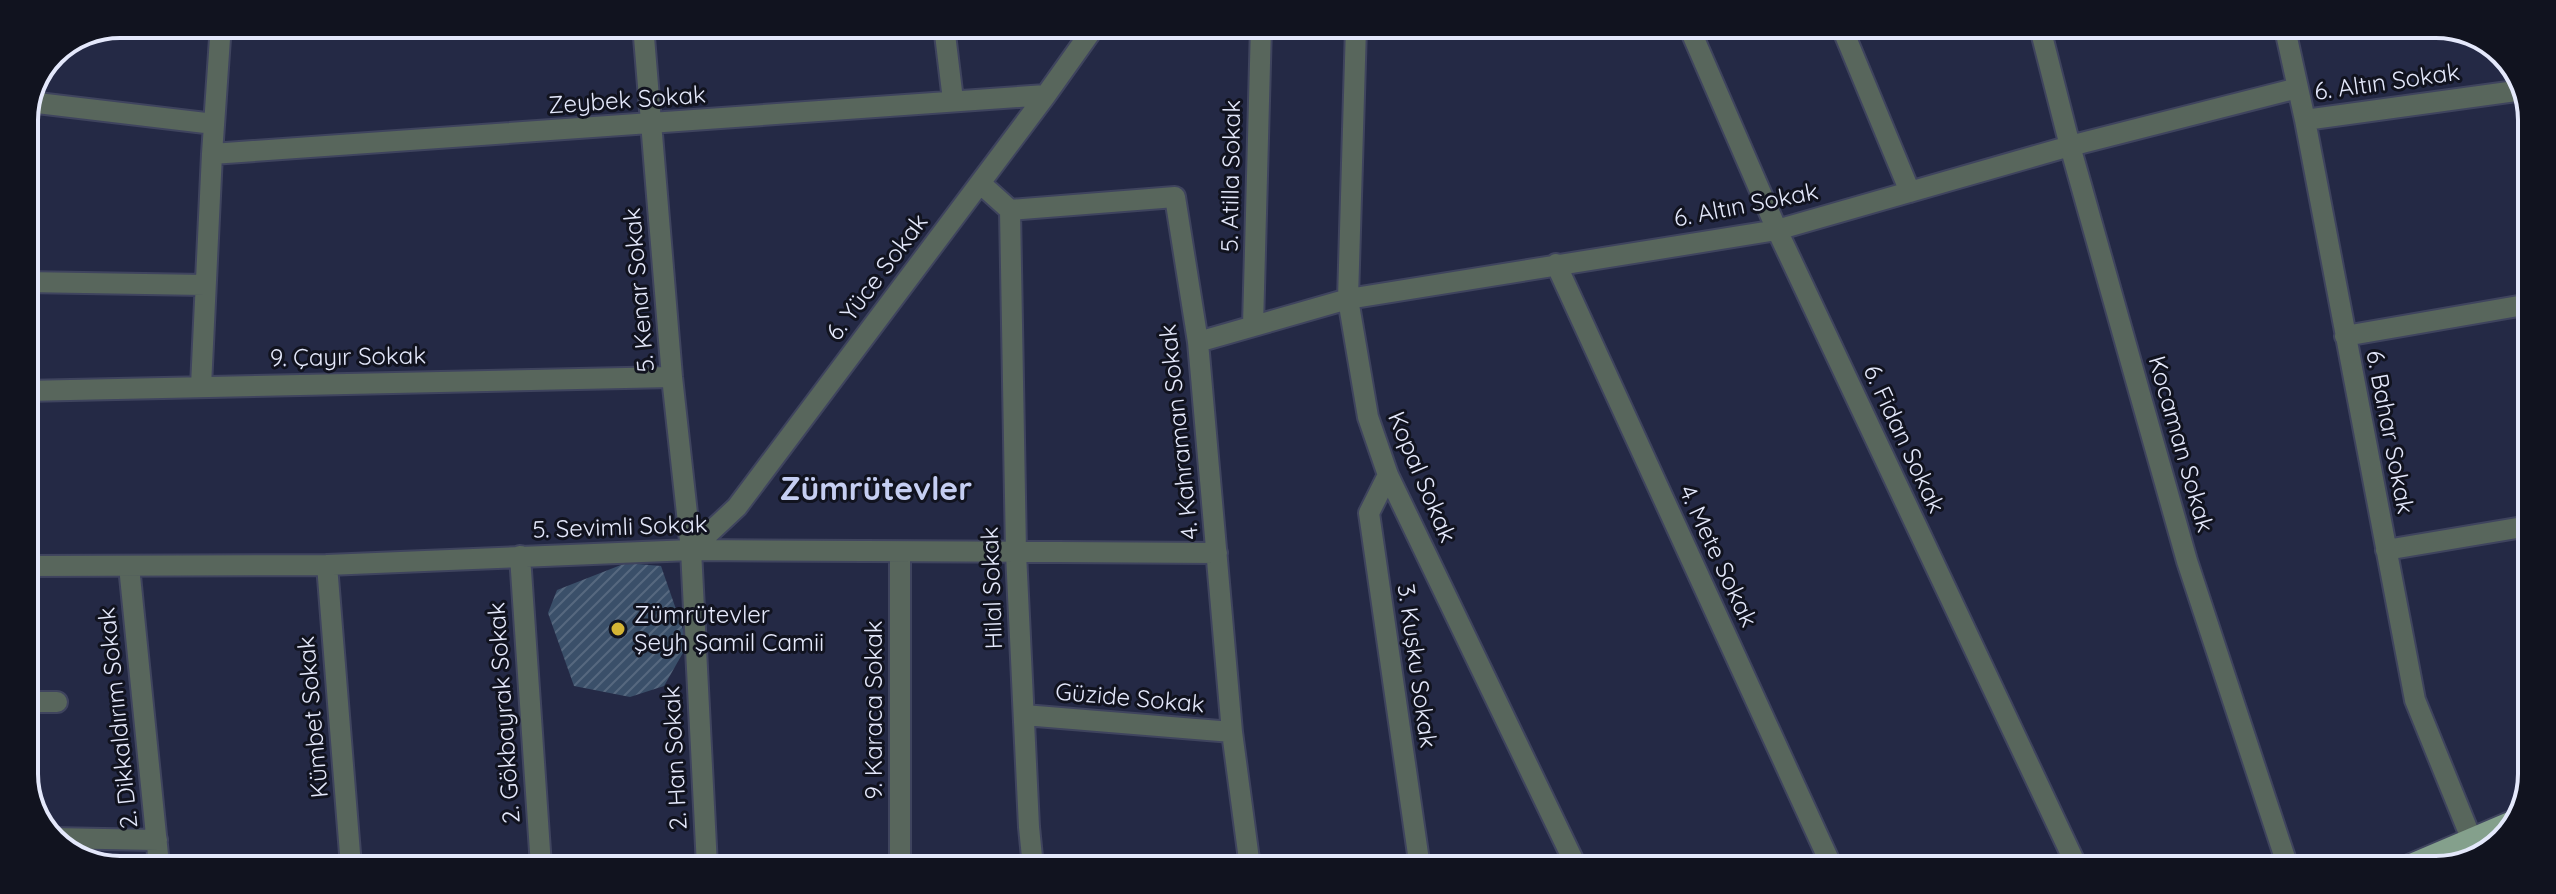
<svg xmlns="http://www.w3.org/2000/svg" width="2556" height="894" font-family="Quicksand,sans-serif">
<style>
.building{fill:url(#building-hatch)}
.lines{fill:none;stroke-linecap:round;stroke-linejoin:round}
.minor-casing{stroke:#3f445e;stroke-width:24}
.major-casing{stroke:#3f445e;stroke-width:24}
.minor{stroke:#58665c;stroke-width:20}
.major{stroke:#84a08c;stroke-width:20}
.poi-dot{fill:#d5b535;stroke:#11131f;stroke-width:3}
.labels{text-anchor:middle;stroke-width:6;stroke-linejoin:round;paint-order:stroke}
.street-label{font-size:24px;fill:#e4e8fb;stroke:#11131f}
.poi-label{font-size:24px;fill:#e4e8fb;stroke:#11131f;text-anchor:start}
.district-label{font-size:32px;font-weight:bold;fill:#c5cef2;stroke:#11131f}
.rim{fill:none;stroke:#e4e8fb;stroke-width:4}
</style>
<defs>
<pattern id="building-hatch" width="6" height="6" patternUnits="userSpaceOnUse" patternTransform="scale(2)"><rect width="6" height="6" fill="#3a4f69"/><path d="M-1 1l2-2M0 6l6-6M5 7l2-2" fill="none" stroke="#56687f"/></pattern>
</defs>
<rect width="100%" height="100%" fill="#242945"/>
<path class="building" d="M626 563 661 566 688 644 664 686 630 697 574 686 548 613 557 590Z"/>
<g class="lines">
<g class="minor-casing">
<path id="minor" d="M643 25 672 377 691 550 707 866
M944 26 953 100
M1356 27 1348 299 1368 417 1388 475 1577 868
M1689 27 1777 230 2078 869
M1842 28 1910 192
M2040 28 2070 146 2187 561 2289 870
M2285 29 2305 120 2415 700 2471 838 2495 849
M29 102 214 124
M2305 120 2523 90
M212 154 1046 95
M980 183 1010 210 1175 197 1198 342 1232 732 1250 867
M1010 210 1016 553 1029 827 1033 867
M1556 264 1833 869
M24 282 205 285
M1253 326 1261 26
M2345 336 2530 304
M1198 342 1348 299 1777 230 2070 146 2298 88
M201 386 212 154 221 24
M24 391 672 377
M1388 475 1369 513 1420 868
M691 550 737 507 1046 95 1095 26
M2386 550 2529 526
M900 553V867
M520 556 541 866
M327 565 351 866
M24 566 327 565 691 550 1217 553
M129 566 159 865
M24 702H57
M1024 715 1232 732
M51 838 157 840"/>
</g>
<g class="major-casing">
<path id="major" d="M2397 870 2517 819"/>
</g>
<use href="#minor" class="minor"/>
<use href="#major" class="major"/>
</g>
<circle class="poi-dot" cx="618" cy="629" r="8"/>
<g class="labels">
<g class="street-label">
<text transform="translate(2387 82) rotate(-8)" y="8">6. Altın Sokak</text>
<text transform="translate(627 100) rotate(-4)" y="8">Zeybek Sokak</text>
<text transform="translate(1231 176) rotate(-89)" y="8">5. Atilla Sokak</text>
<text transform="translate(1746 205) rotate(-11)" y="8">6. Altın Sokak</text>
<text transform="translate(877 277) rotate(-53)" y="8">6. Yüce Sokak</text>
<text transform="translate(639 290) rotate(-95)" y="8">5. Kenar Sokak</text>
<text transform="translate(348 357) rotate(-1)" y="8">9. Çayır Sokak</text>
<text transform="translate(1179 432) rotate(-96)" y="8">4. Kahraman Sokak</text>
<text transform="translate(2390 432) rotate(79)" y="8">6. Bahar Sokak</text>
<text transform="translate(1904 439) rotate(65)" y="8">6. Fidan Sokak</text>
<text transform="translate(2181 444) rotate(74)" y="8">Kocaman Sokak</text>
<text transform="translate(1422 477) rotate(67)" y="8">Kopal Sokak</text>
<text transform="translate(620 527) rotate(-2)" y="8">5. Sevimli Sokak</text>
<text transform="translate(1718 556) rotate(65)" y="8">4. Mete Sokak</text>
<text transform="translate(992 588) rotate(-92)" y="8">Hilal Sokak</text>
<text transform="translate(1417 666) rotate(82)" y="8">3. Kuşku Sokak</text>
<text transform="translate(1130 698) rotate(5)" y="8">Güzide Sokak</text>
<text transform="translate(874 710) rotate(-90)" y="8">9. Karaca Sokak</text>
<text transform="translate(504 713) rotate(-94)" y="8">2. Gökbayrak Sokak</text>
<text transform="translate(313 717) rotate(-95)" y="8">Kümbet Sokak</text>
<text transform="translate(118 718) rotate(-96)" y="8">2. Dikkaldırım Sokak</text>
<text transform="translate(675 758) rotate(-93)" y="8">2. Han Sokak</text>
</g>
<g class="poi-label">
<text x="634" y="623">Zümrütevler<tspan x="634" dy="28">Şeyh Şamil Camii</tspan></text>
</g>
<g class="district-label">
<text x="876" y="500">Zümrütevler</text>
</g>
</g>
<path d="M0 0H2556V894H0ZM120 38H2436A82 82 0 0 1 2518 120V774A82 82 0 0 1 2436 856H120A82 82 0 0 1 38 774V120A82 82 0 0 1 120 38Z" fill="#11131f" fill-rule="evenodd"/>
<path class="rim" d="M120 38H2436A82 82 0 0 1 2518 120V774A82 82 0 0 1 2436 856H120A82 82 0 0 1 38 774V120A82 82 0 0 1 120 38Z"/>
</svg>
